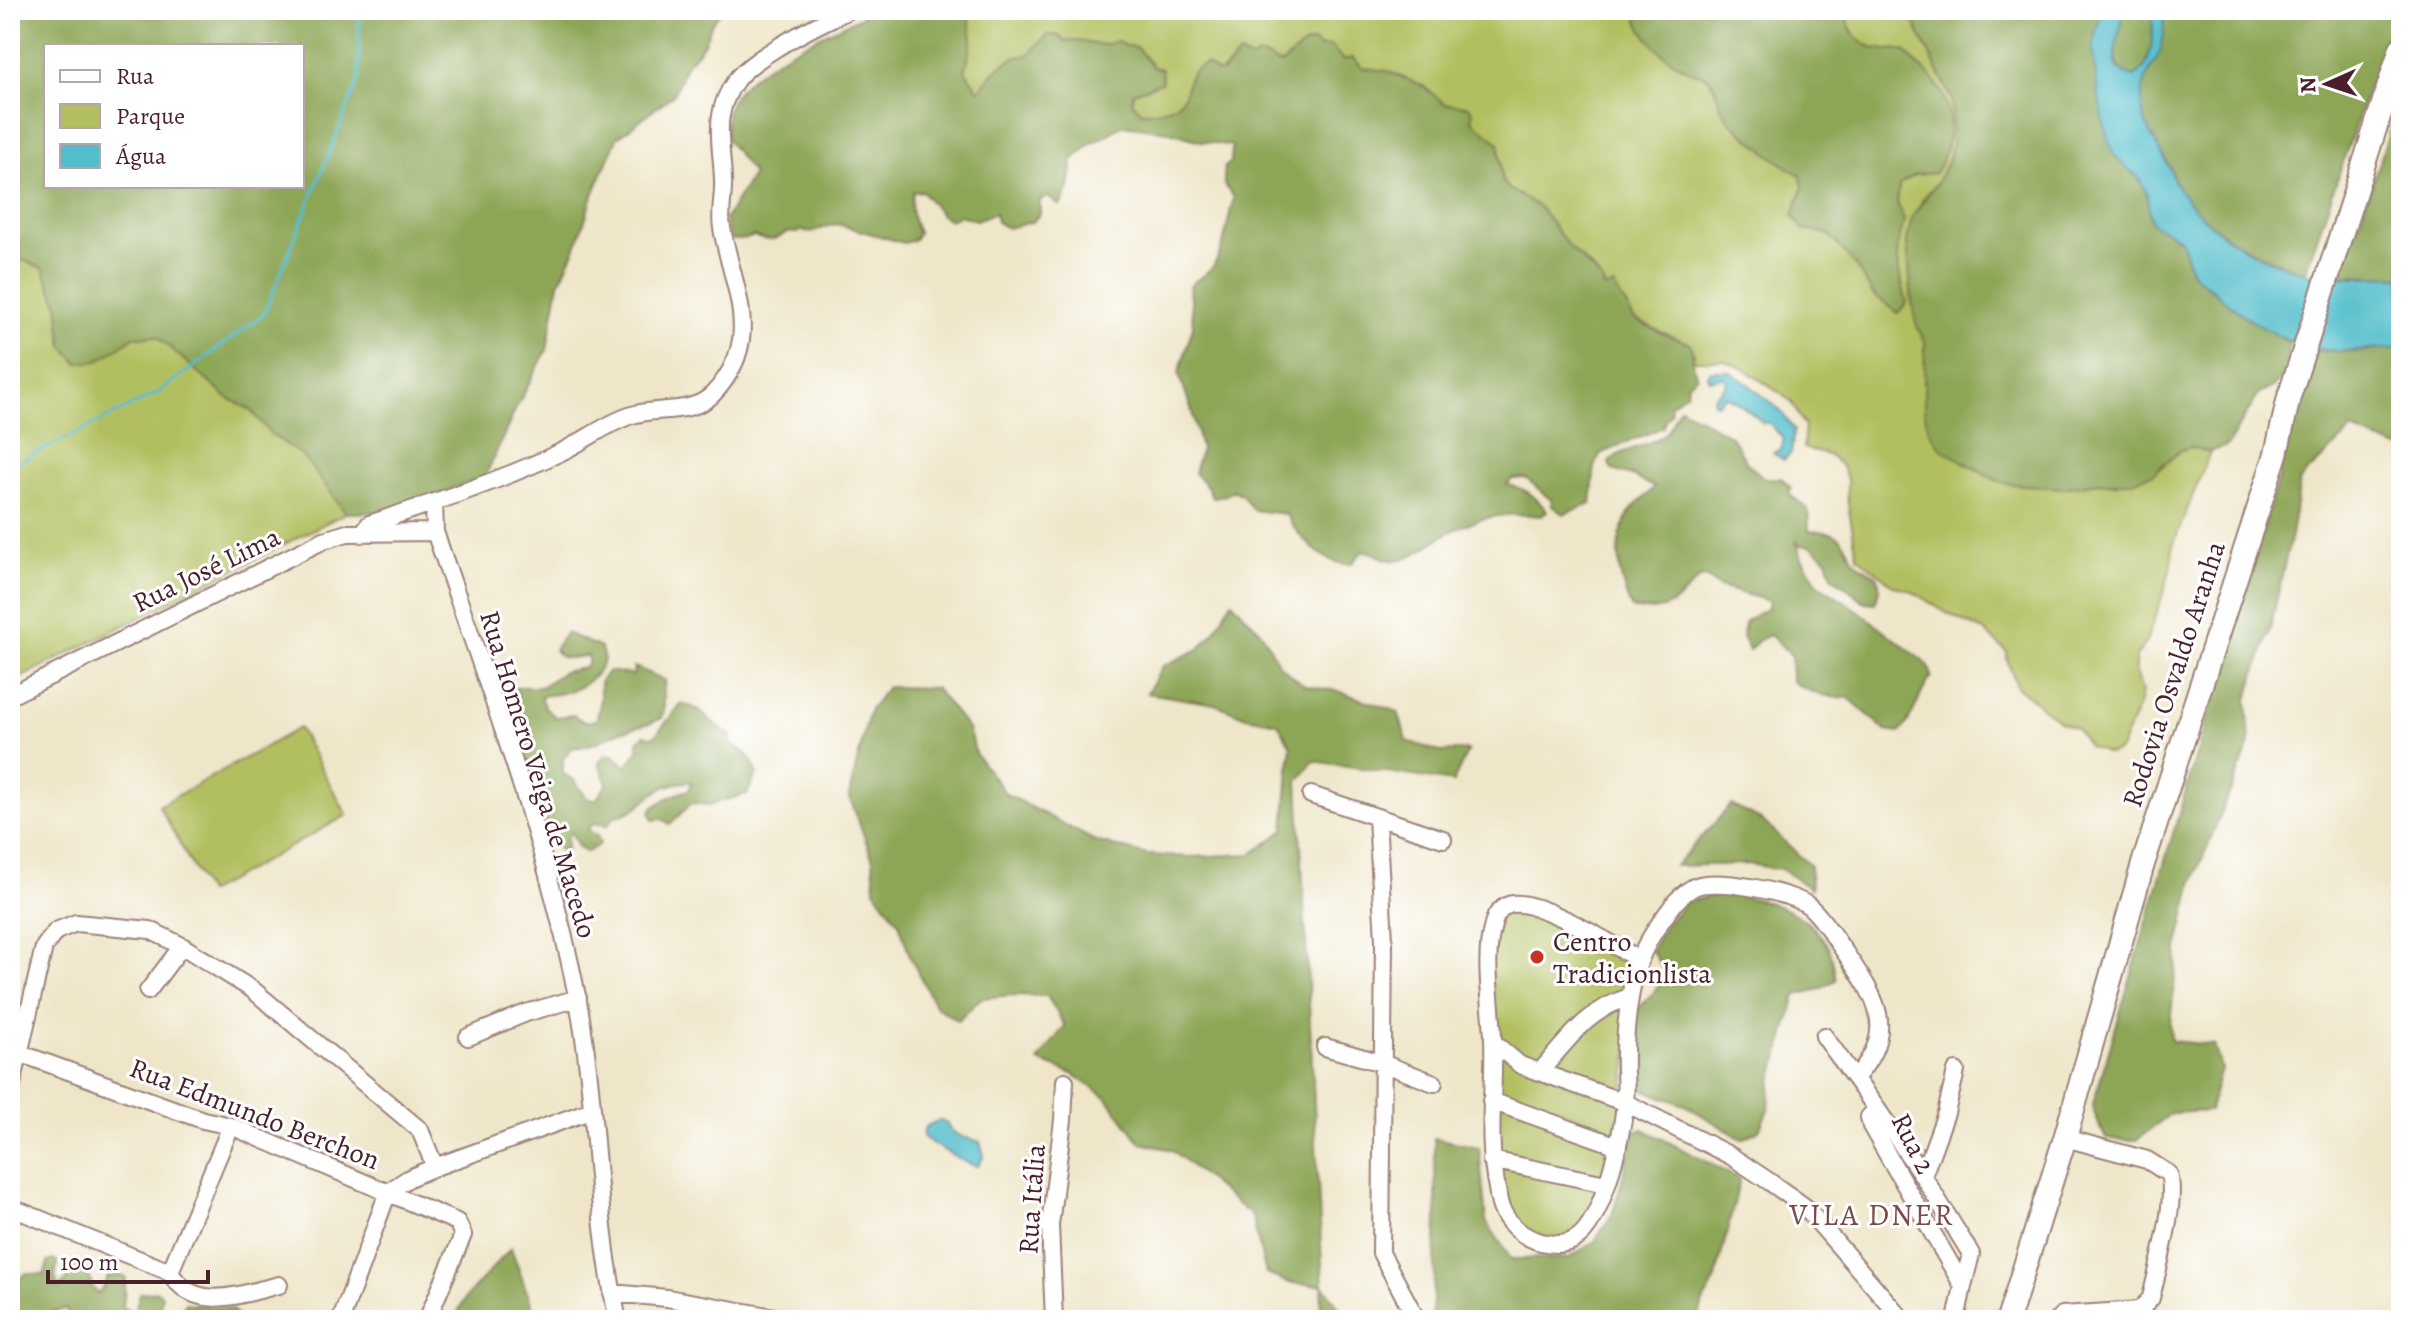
<svg xmlns="http://www.w3.org/2000/svg" width="2411" height="1330" font-family="Alegreya,serif">
<style>
.green{fill:#b2bf61;stroke:#7e6f46;stroke-width:2}
.forest{fill:#8da657;stroke:#6c6241;stroke-width:2;fill-rule:evenodd}
.water{fill:#52becb;stroke:#4e6e7b;stroke-width:2}
.lines{fill:none;stroke-linecap:round;stroke-linejoin:round}
.stream{stroke:#52becb;stroke-width:3}
.minor-casing{stroke:#9c827a;stroke-width:20}
.highway-casing{stroke:#9c827a;stroke-width:26}
.minor{stroke:#fff;stroke-width:16}
.highway{stroke:#fff;stroke-width:22}
.poi-dot{fill:#c8321e;stroke:#fff;stroke-width:3}
.labels{text-anchor:middle;stroke-width:6;stroke-linejoin:round;paint-order:stroke}
.street-label{font-size:28px;fill:#4a1f2b;stroke:#fff}
.poi-label{font-size:28px;fill:#4a1f2b;stroke:#fff;text-anchor:start}
.neighbourhood-label{font-size:30px;letter-spacing:2px;fill:#7c4b49;stroke:#fff}
</style>
<rect width="100%" height="100%" fill="#fff"/>
<filter id="ink" filterUnits="userSpaceOnUse"><feTurbulence type="fractalNoise" baseFrequency=".0125" numOctaves="2"/><feDisplacementMap in="SourceGraphic" scale="16" xChannelSelector="R" yChannelSelector="G"/><feConvolveMatrix kernelMatrix="1 2 1 2 8 2 1 2 1" color-interpolation-filters="sRGB"/></filter>
<filter id="wash" filterUnits="userSpaceOnUse"><feTurbulence type="fractalNoise" baseFrequency=".006" numOctaves="4" result="noise"/><feDisplacementMap in="SourceGraphic" scale="32" xChannelSelector="R" yChannelSelector="G"/><feGaussianBlur stdDeviation="1.8" result="paint"/><feColorMatrix in="noise" values="0 0 0 0 0 0 0 0 0 0 0 0 0 0 0 0 0 1.4 0 .05"/><feComposite in="paint" operator="in"/></filter>
<g filter="url(#wash)">
<rect width="100%" height="100%" fill="#efe6c9"/>
<path class="green" d="M968 10H1634L1636 16C1645 29 1653 47 1666 56 1676 63 1703 73 1709 80 1719 90 1717 102 1724 113 1733 128 1785 168 1801 175L1803 188 1793 215 1804 230 1829 234 1857 268 1873 294 1903 285 1899 273 1897 248 1904 220 1897 203 1899 185 1915 175 1935 173C1958 133 1954 93 1917 64 1912 60 1909 54 1904 51 1898 48 1892 50 1886 50 1858 47 1853 36 1844 12L1908 10 1952 99 1953 137 1950 156 1938 181 1922 200 1907 241 1912 303 1916 324 1925 342 1924 411 1964 463 2002 483 2062 488 2098 482 2115 484 2162 467 2179 451 2189 447 2210 452 2173 545 2172 562 2164 592 2145 644 2136 657 2135 669 2142 692 2139 705 2120 750 2108 754 2089 747 2076 728 2059 721 2017 687C2015 676 2005 662 2007 652L1984 631 1945 612 1910 590 1894 586 1857 556 1847 498V479L1842 467 1831 456 1803 448 1805 427 1791 401 1744 369 1723 360H1693L1694 353 1675 338 1634 319 1615 291 1604 289 1594 270 1567 244 1539 207 1509 189 1502 181 1499 143C1483 129 1472 129 1469 106L1445 104 1423 86 1387 71 1363 68 1353 58 1343 60 1331 47H1319L1313 42 1305 44 1283 64H1278L1269 58 1251 59 1245 56 1187 94 1178 105 1159 111 1142 112 1132 102 1133 92 1162 82V69L1153 67 1136 47 1125 46 1117 41C1095 50 1086 39 1065 41L1057 35H1048L1028 55C1005 57 992 73 979 91L965 71 972 41Z
M10 248 22 260 43 268 58 303 63 346 98 361 134 337 157 336 226 397 251 410 271 434 303 456 346 513 10 683Z
M299 728 347 815 207 893 159 806Z
M1512 904 1638 959 1618 1146 1580 1237 1543 1243 1502 1211 1489 953 1500 909Z"/>
<path class="forest" d="M10 10H722L712 23 703 45 685 66 674 94 617 138 594 192 576 247 559 283 547 350 516 408 485 477C440 493 394 515 346 513L303 456 271 434 251 410 226 397 157 336 134 337 98 361 78 363 63 346 58 304 43 268 22 260 10 248ZM46 46H302V186H46Z
M875 10H968L972 41 965 71 979 91C992 73 1005 57 1028 55L1048 35H1057L1065 41C1086 39 1095 50 1117 41L1125 46 1136 47 1153 67 1162 69V82L1133 92 1132 102 1142 112C1208 109 1170 77 1206 64L1217 72H1223L1239 54 1251 59 1258 55 1269 58 1278 64 1283 63 1305 44 1313 42 1319 47 1331 46 1343 60 1353 58 1363 68 1387 71 1423 86 1445 104 1469 106 1473 112 1471 120 1499 143 1502 181 1509 189 1539 207 1567 244 1602 280 1604 288 1614 286 1634 319 1661 333 1690 343C1694 355 1691 365 1697 376L1688 383 1687 392 1670 405 1671 412 1665 420 1663 427 1600 454 1595 465 1591 504 1564 514 1552 506 1551 500 1526 478 1512 479 1507 485C1526 488 1535 496 1547 511L1542 516C1506 511 1473 517 1441 537 1428 546 1414 557 1397 560 1384 562 1376 551 1363 551L1351 564C1325 566 1297 536 1286 514L1253 510 1242 495 1233 490 1226 495 1212 497 1207 486 1194 473 1201 449 1191 408 1179 374 1193 326 1190 286C1197 278 1209 273 1214 265 1226 246 1227 219 1234 198L1224 184V168L1231 162 1232 146 1201 141 1166 131 1124 125 1089 145 1073 160 1069 189 1060 206 1048 197 1040 200V214L1032 222 1007 228 997 222 995 213 976 220 959 215 950 220 941 215 922 191 913 192C909 207 912 219 918 233L914 240 904 243 837 224C824 225 814 236 801 230L798 233 787 232C776 241 767 242 754 236L746 239 733 240 728 234 725 219 753 174 726 139C726 130 725 116 728 108 744 65 835 30 875 10Z
M1634 10H1845C1847 33 1861 47 1884 50 1890 50 1897 48 1903 51 1908 53 1911 60 1916 63 1954 94 1959 131 1935 173L1915 175 1899 185 1897 203 1904 220 1897 248 1899 273 1907 303 1898 313 1873 294 1857 268 1829 234 1804 230 1793 215 1803 188 1801 175C1785 168 1733 128 1724 113 1717 102 1719 89 1709 79 1704 74 1699 74 1692 72 1667 61 1641 38 1634 10Z
M1908 10H2102L2094 39V66L2107 132 2112 149 2142 182 2149 200 2150 218 2182 242 2191 271 2195 276 2245 317 2290 343 2282 378 2273 387 2259 394 2227 446 2210 452 2189 447 2179 451 2152 474 2129 482H2098L2062 488 2002 483 1943 450 1929 431 1924 411 1925 342 1916 324 1912 303 1907 241 1912 217 1938 181 1950 156 1953 137 1952 99Z
M2120 10H2153C2153 30 2154 67 2134 77L2124 73C2106 53 2122 33 2120 10Z
M2163 10H2395L2305 273C2256 256 2209 233 2178 188 2173 180 2171 169 2166 160 2153 138 2138 120 2142 92 2144 79 2150 69 2156 58 2164 45 2165 25 2163 10Z
M2401 97V277L2341 275Z
M2401 348V449L2352 430 2300 480 2291 535 2270 629 2247 700 2250 744 2193 881 2179 941 2170 1023 2171 1041 2214 1045 2221 1069 2209 1111 2171 1113 2137 1140 2106 1139 2092 1108 2316 350 2353 352Z
M1680 407 1731 436 1747 463 1764 478H1781L1791 488 1789 494 1808 509 1809 531C1837 531 1840 534 1853 558 1858 567 1871 570 1878 578L1880 589 1875 603 1865 602 1832 576 1827 559 1811 546 1800 545 1796 540 1802 558 1818 584 1855 608 1928 665 1932 676C1918 693 1914 719 1899 733L1886 731 1848 697C1830 699 1806 692 1792 681L1791 655 1770 635 1759 640 1749 650 1742 637 1746 621 1768 608 1769 601 1720 587 1705 577 1699 578C1675 603 1669 614 1632 609 1617 577 1610 534 1636 505 1642 498 1649 495 1654 487L1632 476 1612 470 1609 463C1620 447 1654 447 1667 431 1672 424 1675 414 1680 407Z
M1232 601 1262 633 1280 666 1305 686 1338 691 1398 712 1407 741 1440 752 1468 750 1453 782 1314 761 1298 781 1323 1285 1346 1317 1352 1320H1319L1323 1285 1290 1283 1266 1274 1252 1216 1172 1150 1141 1143 1106 1097 1073 1074 1038 1061 1065 1026 1047 996 1014 995 981 998 958 1021 936 1007 911 959 899 923 875 890 873 860 849 796 870 709 887 687 935 688 968 729 976 755 1006 794 1095 841 1147 855 1190 857 1252 854 1284 830 1291 746 1278 723 1246 717 1215 704 1147 693 1163 666 1199 649 1215 631Z
M566 633 601 648 604 660C597 677 584 687 566 692 557 695 549 694 540 697L544 706 555 717 573 715 585 722 596 720C598 714 600 707 600 700 601 686 596 681 609 671L633 675 634 667 665 680C662 693 666 705 662 718 648 725 634 727 619 732 600 740 592 747 571 748L563 759V774L573 779 588 799 596 800 607 784 599 763 605 755H613L627 767 638 750V741L644 735 654 737 681 704C708 708 707 725 731 735V745C746 750 752 759 757 773L747 794 709 805 692 803 670 824 662 819 653 820 650 812C657 802 676 793 689 790L692 782C651 780 645 813 615 816L608 825 593 823 588 830 598 837 600 844 587 852 578 846 571 832 567 837V849L562 852C548 840 548 821 536 807L499 692 521 687H541L563 672 583 668 588 664V656C574 656 562 664 554 649Z
M1731 805 1763 821 1810 866 1811 889 1781 869 1746 864 1675 866Z
M1721 894C1759 896 1811 911 1829 949 1833 957 1834 971 1836 980L1820 989 1796 995 1771 1084 1769 1107 1759 1130 1742 1139 1685 1105 1630 1085 1631 1040 1639 1008 1654 992 1665 972 1651 950 1665 925 1686 902Z
M1643 1129 1740 1179 1715 1281 1703 1302 1698 1320H1432L1437 1218 1434 1138 1479 1147 1486 1221 1511 1259 1569 1258 1595 1241 1612 1215 1621 1185 1632 1133Z
M511 1248 537 1320H453L467 1296Z
M53 1260 58 1262 55 1277 58 1288 67 1280 70 1269 75 1266 88 1271 92 1287 98 1294 103 1288 108 1277 120 1275 126 1278 123 1307 131 1313 135 1311 140 1293 157 1291 162 1295 160 1309 153 1315 156 1320H71L66 1309 36 1317 14 1316 10 1312V1282L21 1279 26 1273 44 1275 48 1262Z
M185 1303 231 1309 242 1320H176Z"/>
<path class="water" d="M2102 10H2120C2121 15 2122 20 2121 24 2118 43 2103 70 2134 77 2154 67 2153 30 2153 10H2163C2165 26 2165 44 2157 58 2148 72 2141 86 2142 104 2144 132 2157 141 2168 165 2172 172 2173 181 2178 187 2205 229 2255 260 2303 272 2333 280 2370 275 2401 277V348C2334 353 2306 357 2248 318 2229 306 2214 289 2195 276 2186 266 2188 251 2180 240 2173 231 2160 230 2152 223 2147 209 2150 195 2141 181 2135 171 2123 167 2115 156 2104 138 2091 62 2094 40 2095 30 2100 20 2102 10Z
M1711 371H1729L1748 384 1780 410 1794 430 1791 453 1784 460 1773 453 1781 449 1784 439 1769 423H1763C1756 416 1733 398 1725 396L1717 404 1714 403 1713 398 1725 387 1727 381 1723 377 1710 380 1707 375Z
M939 1120 947 1124C953 1137 967 1137 980 1142L984 1156 978 1166C970 1166 927 1142 923 1136L925 1127Z"/>
<g class="lines">
<path class="stream" d="M10 466 159 392 264 314 359 79V10"/>
</g>
</g>
<g filter="url(#ink)">
<g class="lines">
<g class="minor-casing">
<path id="minor" d="M434 503 435 532C488 685 545 837 577 996 598 1103 594 1213 618 1320
M362 534 369 524C433 503 496 482 557 454 582 443 606 423 632 415 657 407 693 415 713 394 765 339 733 291 722 228 719 212 724 196 723 180 722 143 711 115 736 80 754 56 820 23 849 10
M10 696 324 540 347 533 435 532
M1311 795 1443 839
M1377 817 1384 940 1381 1253 1417 1320
M1638 959C1613 945 1540 900 1513 904 1502 905 1495 915 1493 925 1483 960 1492 1002 1493 1038 1495 1089 1486 1138 1497 1188 1498 1196 1499 1206 1503 1212 1511 1227 1525 1238 1541 1242 1553 1245 1567 1245 1577 1238 1603 1221 1622 1134 1625 1104 1627 1088 1624 1071 1625 1054 1625 1035 1627 1016 1630 998 1635 962 1649 936 1671 908 1676 900 1686 891 1694 887 1715 877 1791 892 1809 906 1823 918 1833 936 1844 951 1876 998 1899 1029 1855 1078
M148 991 182 946
M1824 1036 1877 1109 1869 1117 1871 1126 1963 1286 1956 1320
M468 1037 526 1013 578 998
M1493 1042 1520 1065 1626 1103 1731 1156 1770 1182 1805 1207 1903 1320
M1325 1047 1382 1063 1434 1083
M11 1050 203 1120 231 1126 457 1222 463 1235 427 1320
M1540 1072C1566 1042 1589 1008 1630 997
M10 1093 44 947 56 931 76 923 150 930 182 946 253 990 420 1130 435 1167
M1491 1101 1618 1146
M1877 1109 1923 1176 1971 1254 1963 1286
M1491 1160 1606 1184
M1923 1176 1946 1113 1956 1071
M10 1207 170 1272
M170 1272 231 1126
M170 1272C194 1314 241 1294 279 1285
M612 1293 667 1298 791 1320
M343 1314 388 1192 409 1178 435 1167 592 1110
M1054 1320 1050 1225 1063 1120 1065 1081
M2057 1320 2062 1315 2140 1310 2151 1298C2158 1266 2177 1203 2169 1174L2147 1160 2065 1138"/>
</g>
<g class="highway-casing">
<path id="highway" d="M2008 1320 2065 1138 2143 864 2276 454 2289 397 2401 48"/>
</g>
<use href="#minor" class="minor"/>
<use href="#highway" class="highway"/>
</g>
</g>
<circle class="poi-dot" cx="1537" cy="957" r="8"/>
<g class="labels">
<g class="street-label">
<text transform="translate(206 569) rotate(-26)" y="10">Rua José Lima</text>
<text transform="translate(2173 674) rotate(-72)" y="10">Rodovia Osvaldo Aranha</text>
<text transform="translate(539 774) rotate(73)" y="10">Rua Homero Veiga de Macedo</text>
<text transform="translate(255 1113) rotate(21)" y="10">Rua Edmundo Berchon</text>
<text transform="translate(1914 1143) rotate(63)" y="10">Rua 2</text>
<text transform="translate(1031 1199) rotate(-86)" y="10">Rua Itália</text>
</g>
<g class="poi-label">
<text x="1553" y="951">Centro<tspan x="1553" dy="32">Tradicionlista</tspan></text>
</g>
<g class="neighbourhood-label">
<text x="1872" y="1225">VILA DNER</text>
</g>
</g>
<rect width="2411" height="1330" fill="none" stroke="#fff" stroke-width="40"/>
<rect x="44" y="44" width="260" height="144" fill="#ffffff" stroke="#b7a5aa" stroke-width="2"/>
<rect x="60" y="70" width="40" height="12" fill="#ffffff" stroke="#b7a5aa" stroke-width="2"/>
<text x="116" y="84" font-size="24" fill="#4a1f2b">Rua</text>
<rect x="60" y="104" width="40" height="24" fill="#b2bf61" stroke="#b7a5aa" stroke-width="2"/>
<text x="116" y="124" font-size="24" fill="#4a1f2b">Parque</text>
<rect x="60" y="144" width="40" height="24" fill="#52becb" stroke="#b7a5aa" stroke-width="2"/>
<text x="116" y="164" font-size="24" fill="#4a1f2b">Água</text>
<g transform="translate(2327 84) rotate(267)" stroke="#ffffff" stroke-width="6" paint-order="stroke">
<path d="M0-6L14 30L0 20L-14 30Z" fill="#4a1f2b"/>
<text y="-12" font-size="22" font-weight="bold" text-anchor="middle" fill="#4a1f2b">N</text>
</g>
<path d="M48 1270v12h160v-12" fill="none" stroke="#4a1f2b" stroke-width="4"/>
<text x="60" y="1270" font-size="24" fill="#4a1f2b" stroke="#ffffff" stroke-width="6" paint-order="stroke">100 m</text>
</svg>
